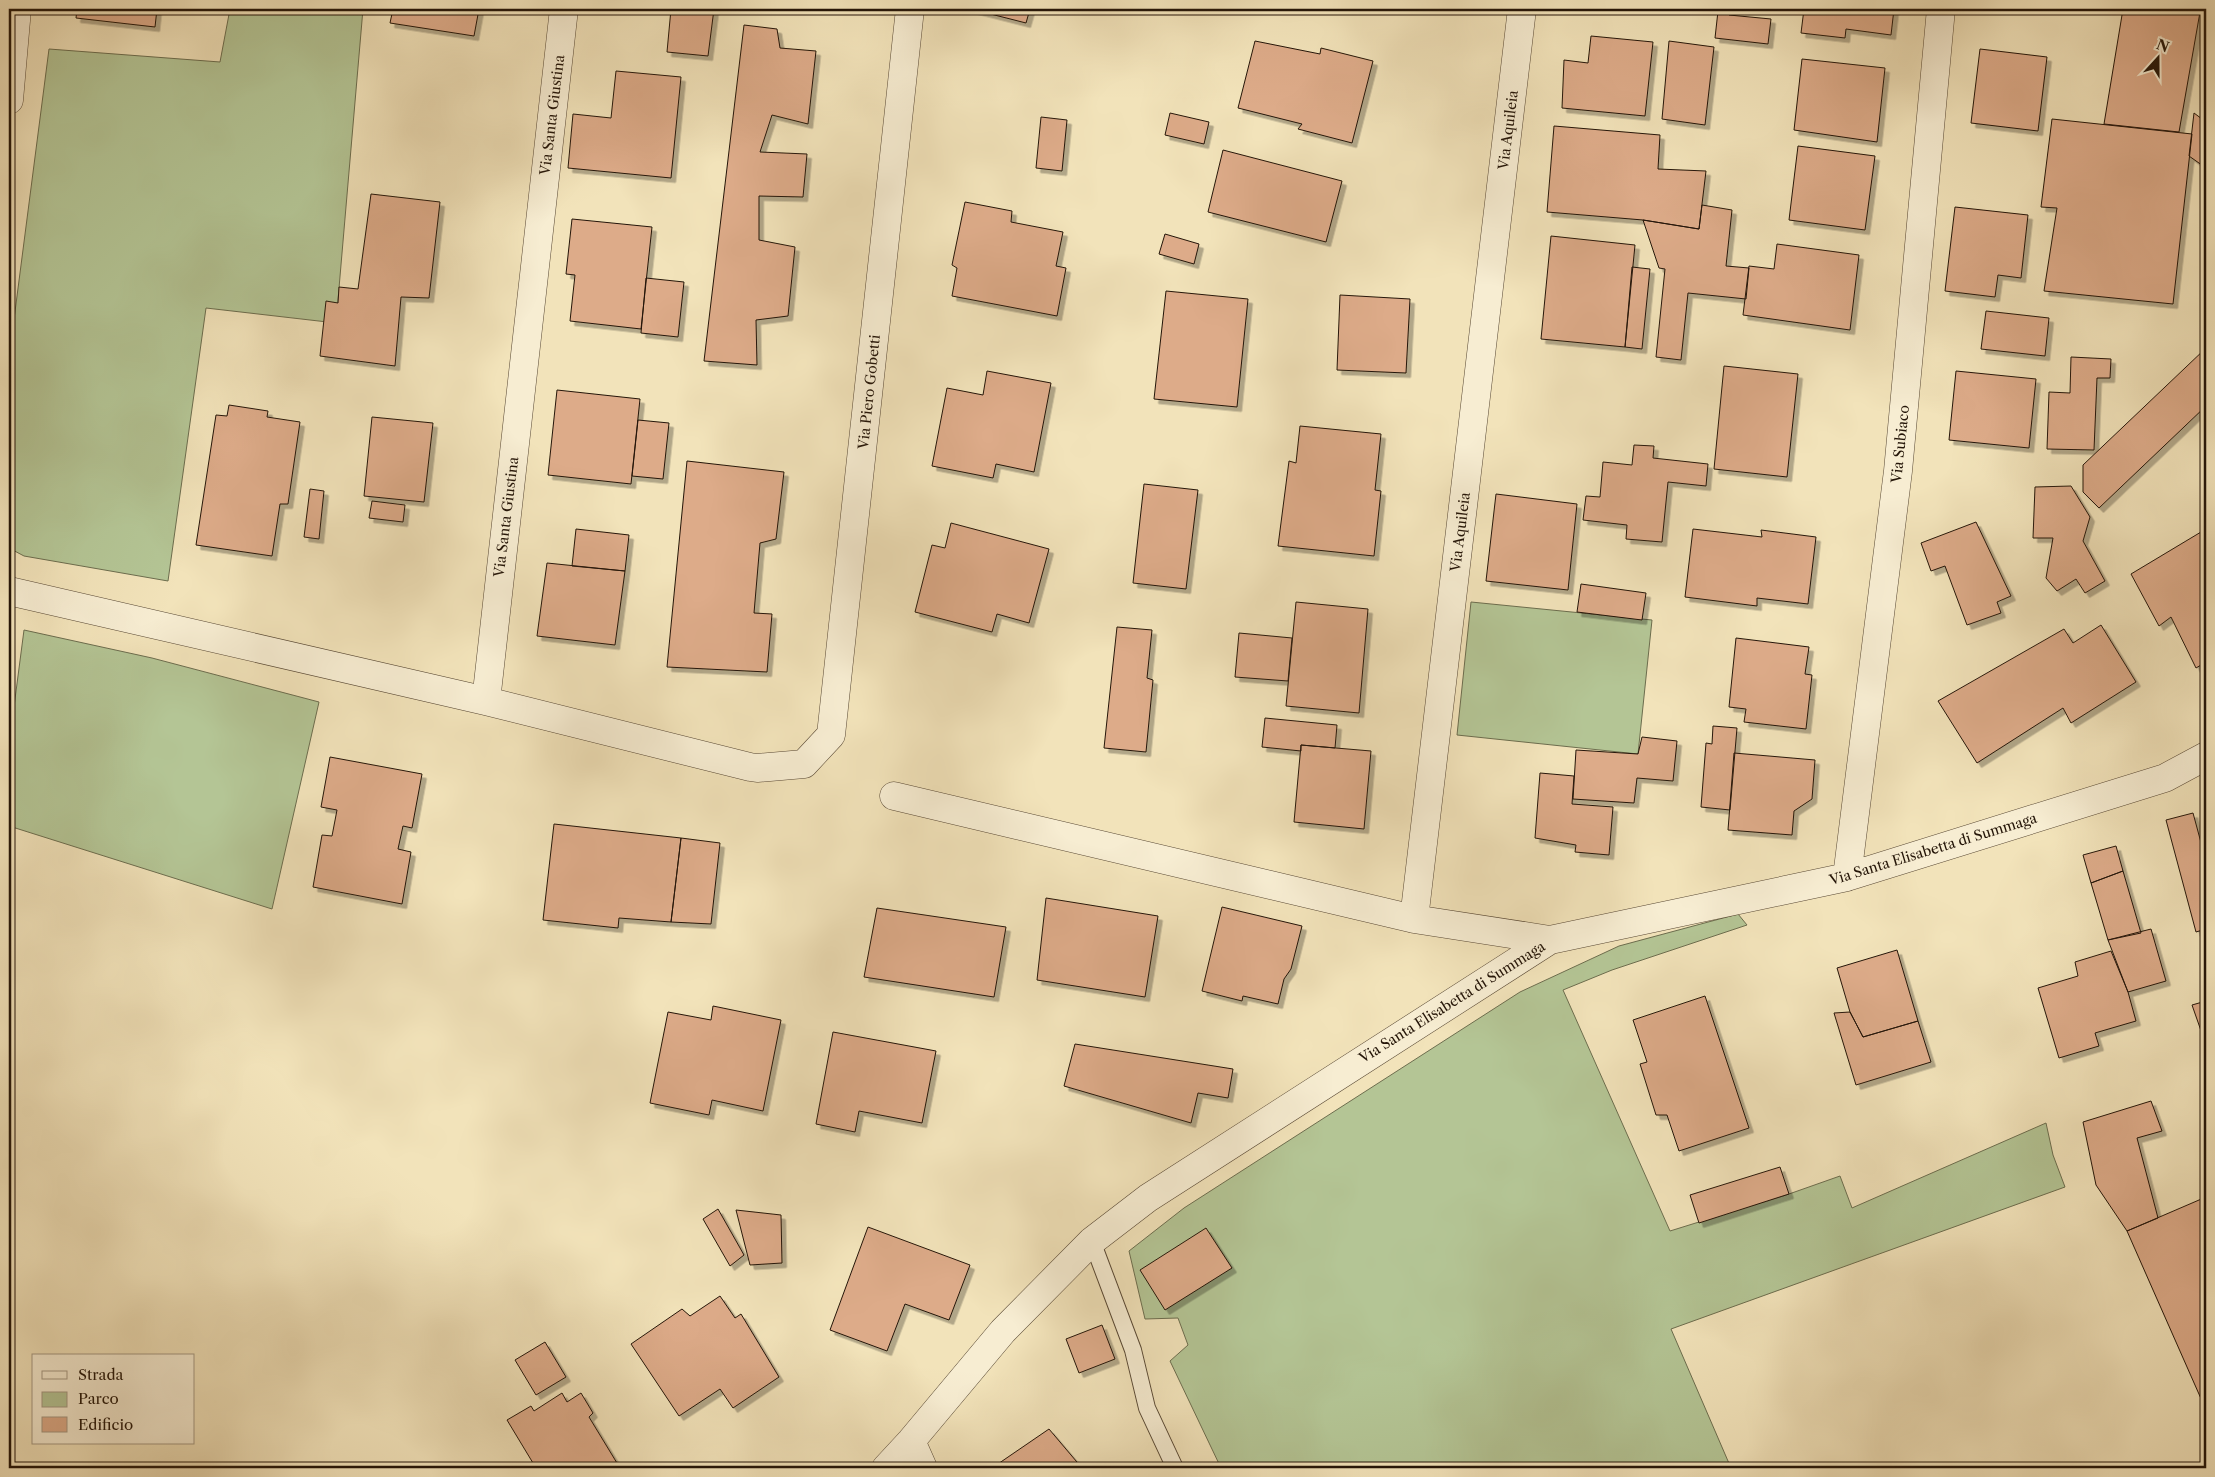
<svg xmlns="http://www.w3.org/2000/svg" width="2215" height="1477" font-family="'Libre Caslon Text',serif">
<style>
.green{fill:#b4c595;stroke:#6c6d4e}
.building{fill:#ddab89;stroke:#241508;filter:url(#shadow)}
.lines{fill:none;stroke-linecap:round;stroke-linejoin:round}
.lane-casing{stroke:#584834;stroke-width:18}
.street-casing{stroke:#584834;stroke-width:29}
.lane{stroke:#f7edd2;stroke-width:16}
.street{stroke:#f7edd2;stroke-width:28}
.labels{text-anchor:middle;stroke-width:4.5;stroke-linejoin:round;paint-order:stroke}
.street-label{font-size:14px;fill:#241508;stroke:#f7edd2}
</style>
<defs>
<filter id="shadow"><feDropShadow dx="4.5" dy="4.5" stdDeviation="0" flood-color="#0004"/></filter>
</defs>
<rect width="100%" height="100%" fill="#f2e3ba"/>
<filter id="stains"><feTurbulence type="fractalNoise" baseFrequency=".004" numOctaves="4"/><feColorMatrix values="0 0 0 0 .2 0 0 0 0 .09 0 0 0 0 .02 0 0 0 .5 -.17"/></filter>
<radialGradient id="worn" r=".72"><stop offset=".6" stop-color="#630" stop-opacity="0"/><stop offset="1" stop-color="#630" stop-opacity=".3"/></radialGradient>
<path class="green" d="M230 9H363L336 323 206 308 168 581 24 556 9 548V358L49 49 220 62Z
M1471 602 1652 620 1638 754 1457 735Z
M24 630 152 658 319 702 272 909 9 826V745Z
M1738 914 1747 925 1612 970 1563 990 1670 1231 1789 1194 1840 1176 1852 1208 2046 1123 2053 1155 2065 1187 1671 1329 1731 1468H1221L1170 1361 1188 1345 1178 1318 1145 1319 1129 1251 1184 1208 1520 992 1619 946Z"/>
<path class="building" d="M77 9H157L155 27 76 18Z
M393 9H479L474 36 390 23Z
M671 9H714L708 56 667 52Z
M971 9H1030L1026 23Z
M1804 9H1894L1891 35 1846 29 1845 38 1801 33Z
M2123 9H2165L2200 12 2179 132 2104 124Z
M1718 11 1730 12 1729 15 1771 19 1768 44 1715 38Z
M744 25 777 29 780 48 816 51 808 124 772 115 760 152 807 154 803 197 759 196V240L795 247 788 316 756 320 757 365 704 361Z
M1591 36 1653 42 1645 116 1562 108 1564 60 1588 63Z
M1255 41 1320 54 1321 48 1373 61 1352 143 1298 129 1302 124 1238 108Z
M1669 41 1714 47 1705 125 1662 119Z
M1980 49 2047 57 2038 131 1971 123Z
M1802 59 1885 68 1877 142 1794 130Z
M616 71 681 77 671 178 568 168 573 114 611 118Z
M1170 113 1209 122 1204 144 1165 135Z
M2194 113 2206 122V168L2189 156Z
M1041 117 1067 120 1062 171 1036 168Z
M2052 119 2192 134 2173 304 2044 291 2057 208 2041 207Z
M1554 126 1660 135 1658 169 1706 171 1699 229 1643 220 1547 212Z
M1798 146 1875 156 1865 230 1789 220Z
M1223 150 1342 181 1326 242 1208 212Z
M371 194 440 202 429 298 401 297 395 366 320 356 326 301 338 303 339 287 358 289Z
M965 202 1012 211 1011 222 1063 232 1056 266 1066 268 1057 316 952 296 957 268 952 265Z
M1702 205 1732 210 1726 266 1749 268 1746 299 1688 293 1681 360 1656 357 1665 269 1659 268 1643 220 1699 229Z
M1955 207 2028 215 2021 278 1998 275 1995 297 1945 291Z
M572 219 652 227 641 329 570 321 575 275 566 274Z
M1165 234 1199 244 1194 264 1159 254Z
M1551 236 1635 245 1625 347 1541 339Z
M1777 244 1859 255 1850 330 1743 315 1749 266 1774 269Z
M1632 267 1650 269 1642 349 1625 347Z
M646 278 684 282 678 337 641 333Z
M1166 291 1248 299 1237 407 1154 399Z
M1340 295 1410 299 1406 373 1337 370Z
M1986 311 2049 318 2045 356 1981 349Z
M2206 348V406L2099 508 2083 492V465Z
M2071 357 2111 359 2110 378H2097L2094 450 2047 449 2049 392 2070 393Z
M1724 366 1798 374 1787 477 1714 469Z
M987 371 1051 383 1034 472 996 464 993 478 932 466 947 388 983 395Z
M1956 371 2036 379 2029 448 1949 440Z
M557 390 640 399 631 484 548 475Z
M229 405 268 411 267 417 300 422 288 504H280L272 556 196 545 216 415 227 416Z
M372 417 433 423 424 502 364 496Z
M638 420 669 423 663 479 632 476Z
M1300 426 1381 434 1375 490 1381 491 1374 556 1278 546 1289 461 1296 463Z
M1634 445 1654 446 1653 458 1708 464 1706 486 1668 482 1662 542 1626 539 1627 525 1583 520 1586 496 1600 497 1603 462 1632 465Z
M687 461 784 472 776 539 760 543 754 613 772 614 767 672 667 667Z
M1144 484 1198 490 1186 589 1133 583Z
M2071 486 2090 517 2083 541 2105 581 2085 593 2076 579 2057 591 2046 578 2053 538H2033L2035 487Z
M310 489 324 491 319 539 304 537Z
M1496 494 1577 504 1568 590 1486 581Z
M372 501 405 505 403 522 369 518Z
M1976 522 2011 596 1997 602 2001 613 1967 625 1945 566 1931 571 1921 543Z
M951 523 1049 549 1029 623 997 614 992 632 915 612 932 545 945 548Z
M576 529 629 535 625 571 572 566Z
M1693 529 1762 537 1761 530 1816 537 1808 604 1757 598V606L1685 597Z
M2206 529V662L2196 668 2171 617 2159 626 2131 574Z
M547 563 625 571 615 645 537 636Z
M1581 584 1646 593 1642 620 1577 612Z
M1296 602 1368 609 1359 713 1286 706Z
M2101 625 2136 682 2071 723 2063 708 1977 763 1938 701 2064 629 2073 643Z
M1117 627 1152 630 1147 678 1153 680 1146 752 1104 748Z
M1239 633 1292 638 1288 681 1235 677Z
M1736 638 1809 647 1805 674 1812 675 1806 729 1744 722 1746 709 1729 707Z
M1265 718 1337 725 1335 748 1301 745V751L1262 747Z
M1713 726 1737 728 1730 810 1701 807 1706 743 1712 744Z
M1642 737 1677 741 1673 781 1637 778 1634 803 1573 799 1576 750 1638 754Z
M1301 745 1371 751 1364 829 1294 822Z
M1734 753 1815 760 1812 799 1794 811 1792 835 1728 830Z
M330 757 422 774 412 828 403 826 398 849 411 852 402 904 313 887 322 835 332 836 337 810 321 807Z
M1540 773 1574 776 1572 804 1613 807 1609 855 1575 852 1576 845 1535 838Z
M2193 813 2203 850 2206 849V929L2196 932 2166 820Z
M554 824 681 838 671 922 619 918 618 928 543 920Z
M681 838 720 843 711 924 671 922Z
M2116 846 2123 871 2091 883 2083 855Z
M2123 871 2141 933 2108 940 2091 883Z
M1046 898 1158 916 1145 997 1037 980Z
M1222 907 1302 926 1291 969 1284 979 1278 1004 1243 996 1242 1001 1202 991Z
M877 908 1006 927 994 997 864 977Z
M2151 929 2166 981 2128 992 2108 940Z
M1897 950 1918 1021 1863 1037 1850 1012 1837 968Z
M2111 951 2128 992 2136 1021 2095 1033 2099 1046 2059 1058 2038 988 2078 976 2075 962Z
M1705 996 1749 1128 1679 1151 1667 1115H1656L1640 1064 1647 1062 1633 1020Z
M2206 1001V1045L2192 1005Z
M713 1006 781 1020 763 1111 712 1100 709 1115 650 1103 668 1012 711 1020Z
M1850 1012 1863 1037 1918 1021 1931 1062 1856 1085 1834 1013Z
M833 1032 936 1051 922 1123 859 1111 855 1132 816 1124Z
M1075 1044 1233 1069 1228 1098 1198 1093 1191 1123 1064 1086Z
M2151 1101 2162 1131 2137 1138 2158 1218 2127 1231 2096 1185 2083 1122Z
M1780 1167 1789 1194 1699 1223 1690 1195Z
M2206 1197V1410L2127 1231Z
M718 1209 744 1255 730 1266 703 1219Z
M736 1210 781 1215 782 1263 750 1265Z
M868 1227 970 1265 949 1320 905 1304 887 1351 830 1330Z
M1206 1228 1232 1268 1165 1310 1140 1270Z
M720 1296 735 1318 741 1314 779 1377 733 1408 720 1389 679 1416 631 1344 682 1309 690 1316Z
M1102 1325 1115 1359 1079 1373 1066 1339Z
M545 1342 566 1377 536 1395 515 1360Z
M562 1393 567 1402 581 1393 593 1413 589 1417 620 1468H536L507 1420 531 1406 534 1411Z
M1049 1429 1082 1468H992Z"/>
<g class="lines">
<g class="lane-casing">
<path id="lane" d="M1092 1241 1133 1350 1147 1408 1175 1468"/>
</g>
<g class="street-casing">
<path id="street" d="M1522 9 1414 919 1550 940
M9 100 17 9
M9 591 486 701 750 767 757 768 804 764 831 735 910 9
M486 701 564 9
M894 796 1414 919
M1847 877 1898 471 1941 9
M911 1441 923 1468
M886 1468 911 1441 1003 1331 1092 1241 1148 1198 1550 940 1847 877 2165 778 2206 756"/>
</g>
<use href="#lane" class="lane"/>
<use href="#street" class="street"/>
</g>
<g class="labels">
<g class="street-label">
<text transform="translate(552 115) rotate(-83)" y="5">Via Santa Giustina</text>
<text transform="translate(1508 130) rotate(-83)" y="5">Via Aquileia</text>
<text transform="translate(869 392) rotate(-84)" y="5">Via Piero Gobetti</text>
<text transform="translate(1900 444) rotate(-84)" y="5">Via Subiaco</text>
<text transform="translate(506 517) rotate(-83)" y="5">Via Santa Giustina</text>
<text transform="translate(1460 532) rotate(-83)" y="5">Via Aquileia</text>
<text transform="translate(1933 849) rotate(-17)" y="5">Via Santa Elisabetta di Summaga</text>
<text transform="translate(1452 1002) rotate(-32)" y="5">Via Santa Elisabetta di Summaga</text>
</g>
</g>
<rect width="2215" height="1477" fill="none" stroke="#f2e3ba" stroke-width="30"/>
<rect x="10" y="10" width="2195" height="1457" fill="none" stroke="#241508" stroke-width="2.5"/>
<rect x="15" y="15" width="2185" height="1447" fill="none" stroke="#241508"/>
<rect x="32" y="1354" width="162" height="90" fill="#f7edd2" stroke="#a39781"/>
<rect x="42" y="1371" width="25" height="8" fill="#f7edd2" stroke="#a39781"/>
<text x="78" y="1380" font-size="15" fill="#241508">Strada</text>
<rect x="42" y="1392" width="25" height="15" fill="#b4c595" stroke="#a39781"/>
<text x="78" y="1404" font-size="15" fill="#241508">Parco</text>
<rect x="42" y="1417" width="25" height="15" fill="#ddab89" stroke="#a39781"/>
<text x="78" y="1430" font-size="15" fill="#241508">Edificio</text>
<g transform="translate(2158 58) rotate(21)" stroke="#f7edd2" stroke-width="4" paint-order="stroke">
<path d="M0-4L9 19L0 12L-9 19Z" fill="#241508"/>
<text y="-8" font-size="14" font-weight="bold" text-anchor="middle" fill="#241508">N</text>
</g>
<rect width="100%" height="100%" filter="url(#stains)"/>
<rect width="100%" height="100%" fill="url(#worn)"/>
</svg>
